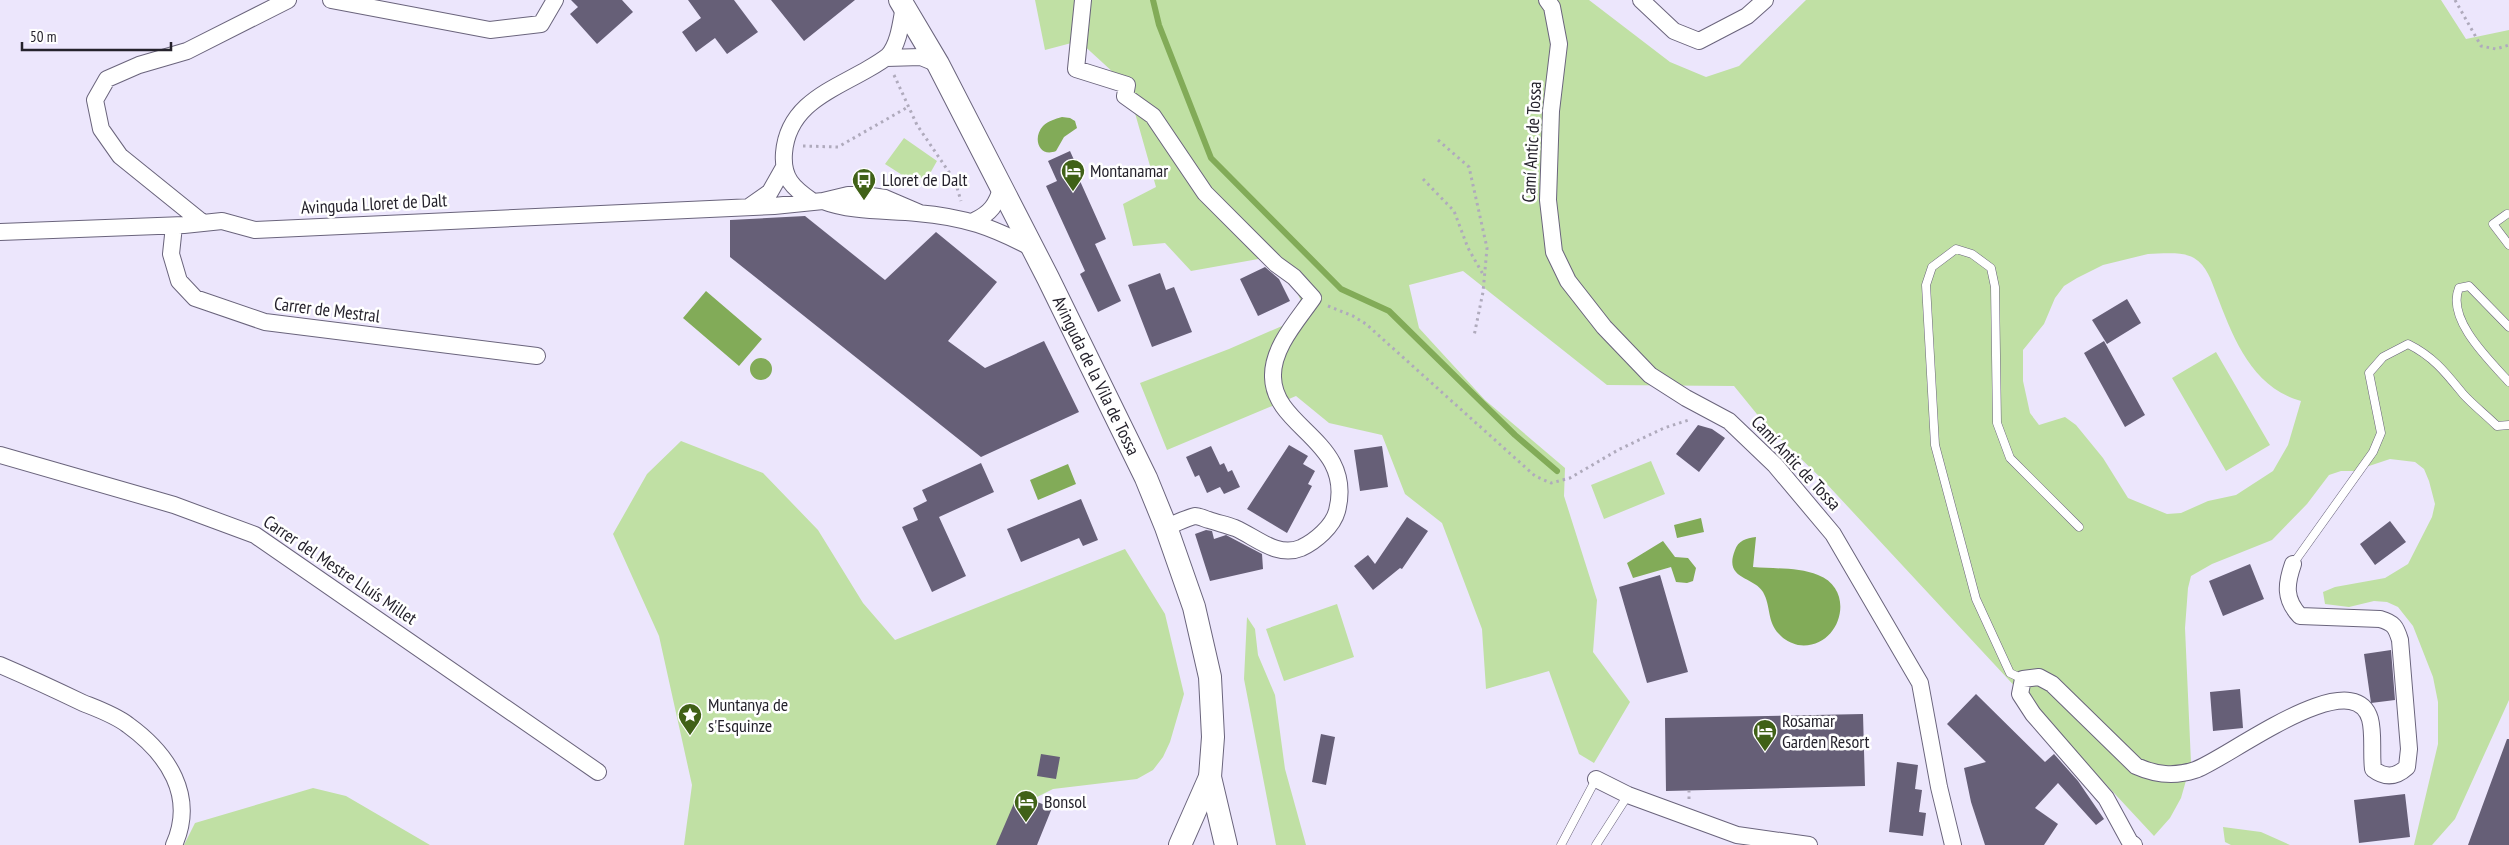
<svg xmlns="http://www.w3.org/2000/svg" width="2509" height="845" font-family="'PT Sans Narrow',sans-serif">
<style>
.green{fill:#c0e0a4;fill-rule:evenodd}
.water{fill:#82ab58}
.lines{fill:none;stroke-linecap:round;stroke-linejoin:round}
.stream{stroke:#82ab58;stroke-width:6}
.building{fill:#665f77}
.service-casing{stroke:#6a647c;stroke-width:9}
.minor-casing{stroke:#6a647c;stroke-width:18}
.secondary-casing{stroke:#6a647c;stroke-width:24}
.path{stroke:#afaabc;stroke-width:3;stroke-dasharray:2.5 4;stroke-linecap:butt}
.service{stroke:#fff;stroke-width:8}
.minor{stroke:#fff;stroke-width:16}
.secondary{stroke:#fff;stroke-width:22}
.labels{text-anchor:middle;stroke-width:5;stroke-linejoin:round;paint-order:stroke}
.street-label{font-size:18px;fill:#25222c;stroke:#fff}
.poi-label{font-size:18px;fill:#25222c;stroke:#fff;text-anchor:start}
</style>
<rect width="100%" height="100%" fill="#ece6fc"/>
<path class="green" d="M1035 0H1589L1670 62 1706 77 1739 66 1806 0H2441L2466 39 2509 30V700L2455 819 2432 845H2414L2438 744V702L2433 677 2413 626 2398 607 2387 602 2374 601 2349 607 2325 604 2323 592 2335 587 2385 578 2408 564 2432 517 2435 504 2429 481 2424 469 2415 462 2390 459 2354 471H2341L2329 475 2307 504 2272 540 2212 564 2191 576 2188 588 2185 628 2191 763 2181 798 2170 818 2154 836 1824 481 1765 424 1734 386 1607 385 1463 271 1409 285 1419 328 1485 400 1565 468 1564 496 1597 600 1593 652 1630 702 1594 763 1579 754 1549 671 1486 689 1482 629 1442 523 1405 494 1382 435 1329 423 1296 396 1167 450 1140 383 1229 349 1289 323 1301 301 1282 260 1264 258 1191 271 1165 243 1133 246 1123 204 1156 187 1127 85 1079 41 1045 50ZM2148 254C2161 254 2182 251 2194 258 2207 266 2211 280 2216 293 2233 337 2251 387 2301 401L2288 445 2273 471 2236 495 2208 501 2181 513 2167 514 2128 498 2103 458 2076 425 2065 417 2039 425 2030 413 2023 381V350L2044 324 2055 298 2064 286 2077 278 2103 265Z
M904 138 937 161 928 177 910 180 885 164Z
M2216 352 2270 445 2226 471 2172 378Z
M681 441 763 473 818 530 863 603 895 640 1125 549 1165 614 1184 694 1170 742 1163 757 1153 770 1137 779 1053 789 1023 804 1002 845H684L692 785 659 636 613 534 647 474Z
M1651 461 1665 494 1604 519 1591 485Z
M1337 604 1354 657 1284 681 1266 629Z
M1247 617 1255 629 1258 655 1275 695 1285 769 1306 845H1276L1244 679Z
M313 788 346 796 430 845H184L195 823Z
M2223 827 2261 832 2290 845H2231L2225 842Z"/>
<path class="water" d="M1062 117 1070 118 1075 121 1077 128 1064 137 1056 151C1039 158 1032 138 1043 126 1048 121 1055 119 1062 117Z
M706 291 762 339 739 366 683 318Z
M750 369a11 11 0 1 1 22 0a11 11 0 1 1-22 0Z
M1068 464 1076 484 1038 500 1030 480Z
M1701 518 1704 532 1677 538 1674 525Z
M1756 537 1753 567C1774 569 1799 567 1818 575 1858 590 1840 651 1798 645 1791 643 1784 640 1779 634 1767 622 1771 606 1763 592 1754 576 1723 580 1735 550 1738 541 1746 538 1756 537Z
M1663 541 1675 557 1688 558 1696 568 1693 581 1687 583 1676 582 1671 567 1633 578 1627 563Z"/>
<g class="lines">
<path class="stream" d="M1153 0 1159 25 1211 158 1341 289 1389 311 1515 435 1557 471"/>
</g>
<path class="building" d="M571 0H622L633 12 597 44 570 14 578 7Z
M688 0H734L758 32 727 54 715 38 696 52 682 32 701 18Z
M771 0H855L804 41Z
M1070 151 1079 171 1076 172 1106 239 1095 244 1121 301 1098 312 1080 274 1085 271 1046 186 1057 181 1048 161Z
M805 216 885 280 936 232 997 282 948 341 985 368 1044 341 1079 412 981 457 730 257V220Z
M1265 267 1279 279 1290 301 1258 316 1240 279Z
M1160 273 1166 290 1174 287 1192 332 1152 347 1128 285Z
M2127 299 2141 323 2107 344 2092 320Z
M2104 341 2145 415 2125 427 2084 353Z
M1698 425 1712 429 1725 438 1699 472 1676 454Z
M1289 445 1308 456 1303 464 1315 471 1308 484 1312 486 1287 533 1247 509Z
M1211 446 1220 465 1224 463 1228 472 1232 470 1240 487 1224 494 1220 487 1207 493 1199 475 1195 477 1186 457Z
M1382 446 1388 487 1360 491 1354 450Z
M981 463 994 492 939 517 966 576 932 592 902 527 918 520 913 508 927 501 922 490Z
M1081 499 1098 540 1083 546 1079 538 1021 562 1007 529Z
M1407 517 1428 531 1402 569 1400 568 1373 590 1354 566 1368 555 1375 564Z
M2390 521 2406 542 2375 565 2360 544Z
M1206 530 1212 531 1214 539 1226 535 1262 554 1263 569 1210 581 1195 534Z
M2250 564 2264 599 2223 616 2209 581Z
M1660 575 1688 672 1647 683 1619 587Z
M2391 650 2395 700 2371 703 2364 654Z
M2240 689 2243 728 2213 731 2210 692Z
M1976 694 2045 762 2054 754 2078 781 2104 819 2096 825 2058 783 2035 808 2058 824 2044 845H1985L1971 802 1964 768 1986 762 1947 724Z
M1863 714 1865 786 1666 791 1665 718Z
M1321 734 1335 737 1326 785 1312 782Z
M2507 739H2509V845H2468Z
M1041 754 1060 757 1056 779 1037 776Z
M1897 762 1918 765 1915 789 1922 790 1919 812 1926 813 1923 836 1889 832Z
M1018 794 1052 808 1037 845H996Z
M2405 794 2410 837 2359 843 2354 800Z"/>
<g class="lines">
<g class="service-casing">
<path id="service" d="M2507 214 2493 224 2509 245
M2509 327 2469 286 2459 288C2446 319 2489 360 2509 382
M2293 564 2373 452 2381 433 2369 373 2383 357 2408 344C2434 357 2446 373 2463 394 2473 405 2486 415 2497 426L2509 425
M2023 679 2010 673 1976 599 1935 445 1926 285 1932 267 1956 249 1972 254 1991 268 1995 287 1997 423 2010 458 2079 527
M1561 845 1596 779
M1596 845 1628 795"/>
</g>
<g class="minor-casing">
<path id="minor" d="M331 0 490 30 541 24 555 0
M1083 0 1076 69 1127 85 1125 96 1153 116 1205 193 1276 264 1294 277 1313 298C1297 321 1272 348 1273 377 1274 429 1355 441 1337 511 1333 526 1316 541 1301 548 1277 558 1256 537 1235 528 1227 525 1218 523 1209 520 1205 519 1199 516 1195 516 1186 518 1175 524 1166 527
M1547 0 1552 7 1559 44 1551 111 1548 200 1554 252 1568 281 1604 327 1650 375 1686 398 1729 421 1775 465 1833 534 1920 683 1939 787 1953 845
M1641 0 1674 31 1699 41 1747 16 1765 0
M886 58 921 57 938 64
M812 201C793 188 782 178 784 153 788 104 832 90 868 69 875 65 882 61 888 56 899 44 901 22 904 6
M823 201C852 212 886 210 917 213 965 217 992 227 1034 249
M750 206 770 192 783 169
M974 221C991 213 996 205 1002 187
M203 223 120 156 101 129 95 100 107 79 139 65 187 51 288 0
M174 226 171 254 179 281 195 298 265 322 537 356
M0 232 184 225 222 221 255 230 774 206 823 201 848 195H864L885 198 920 213
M0 455 174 505 255 535 598 772
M0 665C28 677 56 690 83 703 98 709 115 715 128 725 168 754 196 796 174 845
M1596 779 1628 795 1737 835 1809 845
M2134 845 2130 842 2106 798 2033 714 2020 694 2023 679 2039 677 2052 684 2136 766C2156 775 2174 777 2195 770 2224 761 2353 660 2370 719 2374 734 2371 753 2373 769 2385 778 2395 778 2407 767L2409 749 2400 640C2396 627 2394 623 2380 619L2300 616C2284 599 2286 584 2293 564"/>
</g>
<g class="secondary-casing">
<g id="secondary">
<path id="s1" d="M900 0 938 64 1048 278 1146 478 1166 527 1194 607 1210 677 1213 737 1210 777 1226 845"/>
<path d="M1180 845 1210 777"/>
</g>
</g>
<path class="path" d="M2455 0 2481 46 2496 49 2509 45
M894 75 917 125 955 181 961 201
M1438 140 1469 167 1487 248 1483 292 1474 336
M803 146 838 147 908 107
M1423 179 1454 211 1468 248 1484 276
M1328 306 1353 316 1366 324 1535 476 1551 483 1570 478 1618 450 1664 428 1689 420
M1689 790V800"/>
<use href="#service" class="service"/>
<use href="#minor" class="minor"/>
<use href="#secondary" class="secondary"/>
</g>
<defs>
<g id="hotel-pin" transform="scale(1.25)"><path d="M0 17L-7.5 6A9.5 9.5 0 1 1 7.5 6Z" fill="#406117" stroke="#fff"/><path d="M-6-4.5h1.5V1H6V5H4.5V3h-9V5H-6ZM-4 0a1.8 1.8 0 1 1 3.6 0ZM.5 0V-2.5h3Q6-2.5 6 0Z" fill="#fff"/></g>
<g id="bus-pin" transform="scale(1.25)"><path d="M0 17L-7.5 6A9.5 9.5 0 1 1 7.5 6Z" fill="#406117" stroke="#fff"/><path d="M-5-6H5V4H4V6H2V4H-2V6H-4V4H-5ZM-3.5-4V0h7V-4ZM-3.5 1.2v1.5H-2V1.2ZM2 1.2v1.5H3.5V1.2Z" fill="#fff"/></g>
<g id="sight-pin" transform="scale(1.25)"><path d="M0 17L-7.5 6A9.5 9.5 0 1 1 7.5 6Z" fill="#406117" stroke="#fff"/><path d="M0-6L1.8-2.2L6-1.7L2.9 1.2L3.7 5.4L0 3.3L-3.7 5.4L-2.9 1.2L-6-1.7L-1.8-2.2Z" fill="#fff"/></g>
</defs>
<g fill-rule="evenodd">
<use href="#hotel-pin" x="1073" y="171"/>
<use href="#bus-pin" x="864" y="180"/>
<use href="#sight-pin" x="690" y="715"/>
<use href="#hotel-pin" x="1765" y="731"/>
<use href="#hotel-pin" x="1026" y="802"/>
</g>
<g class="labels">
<g class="street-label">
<text transform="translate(1532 142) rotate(-87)" y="6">Camí Antic de Tossa</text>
<text transform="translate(374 204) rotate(-3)" y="6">Avinguda Lloret de Dalt</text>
<text transform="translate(327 310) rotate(7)" y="6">Carrer de Mestral</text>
<text dy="6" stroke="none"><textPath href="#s1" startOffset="424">Avinguda de la Vila de Tossa</textPath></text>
<text transform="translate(1796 463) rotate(47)" y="6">Camí Antic de Tossa</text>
<text transform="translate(340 570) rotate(34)" y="6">Carrer del Mestre Lluís Millet</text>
</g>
<g class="poi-label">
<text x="1090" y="177">Montanamar</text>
<text x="882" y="186">Lloret de Dalt</text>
<text x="708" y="711">Muntanya de<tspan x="708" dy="21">s'Esquinze</tspan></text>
<text x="1782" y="727">Rosamar<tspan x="1782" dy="21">Garden Resort</tspan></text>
<text x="1044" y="808">Bonsol</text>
</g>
</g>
<path d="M22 42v8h149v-8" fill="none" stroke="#25222c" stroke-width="2.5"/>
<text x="30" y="42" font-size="15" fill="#25222c" stroke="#ffffff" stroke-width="4" paint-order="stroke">50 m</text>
</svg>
